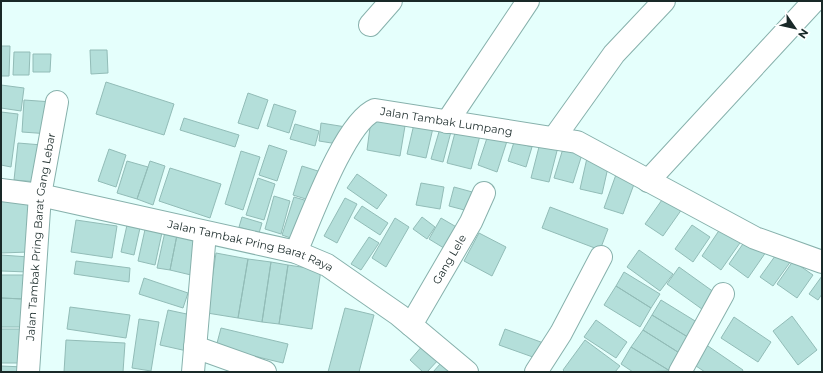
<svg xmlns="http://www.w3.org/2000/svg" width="823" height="373" font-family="Montserrat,sans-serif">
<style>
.building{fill:#b4dfda;stroke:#92bcb7}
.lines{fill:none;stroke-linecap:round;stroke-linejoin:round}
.minor-casing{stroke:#87b1ac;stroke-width:24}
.minor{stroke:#fff;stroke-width:22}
.labels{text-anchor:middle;stroke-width:3.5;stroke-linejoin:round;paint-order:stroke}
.street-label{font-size:11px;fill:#192928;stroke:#fff}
</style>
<rect width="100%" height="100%" fill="#e5fffc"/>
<path class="building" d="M1 46H10L9 76H1Z
M90 50H107L108 73 91 74Z
M14 52H30L29 75H13Z
M33 54H51L50 72H33Z
M106 82 174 104 164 135 96 114Z
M1 85 24 88 21 111 1 108Z
M248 93 268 100 258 129 238 123Z
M24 100 53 102 50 134 22 132Z
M274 104 296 111 289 133 267 126Z
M1 112 18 114 11 167 1 165Z
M184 118 239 135 235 147 180 130Z
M371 120 405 126 400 156 367 150Z
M321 123 346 127 344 145 319 141Z
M295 124 319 131 315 146 290 139Z
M414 124 433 128 426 158 407 154Z
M441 125 452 128 443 162 431 159Z
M457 125 481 132 471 169 447 163Z
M489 132 508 138 497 172 478 165Z
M514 142 532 147 526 167 508 161Z
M565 142 584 148 573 183 554 178Z
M18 143 42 145 38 182 14 180Z
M540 143 558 147 549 182 531 178Z
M269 145 287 151 277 181 259 175Z
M109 149 126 155 116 187 98 181Z
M241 151 260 157 243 210 225 204Z
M587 158 609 163 602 194 580 189Z
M127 161 148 167 137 199 117 193Z
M150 161 165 166 153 205 137 199Z
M302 166 321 172 312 201 293 195Z
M170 168 221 184 210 218 159 201Z
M618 169 637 176 623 214 604 208Z
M357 174 387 195 377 209 347 188Z
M258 178 275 184 264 220 246 215Z
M421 183 444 187 440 209 416 205Z
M454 187 476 193 472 212 449 206Z
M274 196 290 201 281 234 265 229Z
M294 197 311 202 299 241 282 235Z
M664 197 682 209 663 236 645 224Z
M1 198 31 199 29 252 1 253Z
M345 198 357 204 337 243 324 236Z
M362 206 388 223 380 235 354 218Z
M550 207 608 229 600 250 542 228Z
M129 216 142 219 134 255 121 252Z
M242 217 262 223 259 233 239 227Z
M422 217 435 227 427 239 413 229Z
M395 218 409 227 386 267 372 258Z
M441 218 465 232 452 253 429 239Z
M76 220 117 226 112 258 71 252Z
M146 225 163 228 155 265 138 261Z
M692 225 710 237 693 262 675 249Z
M722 226 742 240 721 270 702 256Z
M166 227 178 230 170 270 157 268Z
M178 230 200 234 191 275 170 270Z
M479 233 506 247 492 276 464 261Z
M369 237 379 243 361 270 351 264Z
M747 238 766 252 748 278 729 264Z
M639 250 673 274 660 291 627 267Z
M778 252 791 261 773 286 760 277Z
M216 253 248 259 238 318 207 313Z
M1 255 29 257 28 272 1 271Z
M248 259 271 262 262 322 238 318Z
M76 261 130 268 129 282 74 274Z
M793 261 813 275 797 298 777 284Z
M271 262 288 265 279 324 262 322Z
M288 265 321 270 312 329 279 324Z
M679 267 718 295 706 312 667 284Z
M624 272 660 294 651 308 616 286Z
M1 275H27L24 299 1 298Z
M822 276V294L818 300 809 294Z
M144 278 188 293 183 308 139 294Z
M616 286 651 308 640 327 604 305Z
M1 298 24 299 23 327H1Z
M661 300 700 324 691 339 652 315Z
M70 307 130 315 126 338 67 329Z
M345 308 374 315 359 372H328Z
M168 310 196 316 187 351 160 345Z
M652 315 691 339 681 354 643 330Z
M792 316 817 350 798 365 773 331Z
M734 317 771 342 758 362 721 338Z
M139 319 159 322 151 371 132 368Z
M596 320 627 342 616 358 584 337Z
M221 328 288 344 283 363 216 347Z
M1 329H25V363H1Z
M505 329 549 345 544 361 499 345Z
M643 330 681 354 670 371 631 347Z
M66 340 125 343 123 372H64Z
M585 340 620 366 615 372H565L563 370Z
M424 344 440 358 427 372H423L410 360Z
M705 344 743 370 742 372H705L693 364Z
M631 347 670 371 633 372 621 364Z
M448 355 451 372H433Z
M1 366 24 367V372H1Z"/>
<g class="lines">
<g class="minor-casing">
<g id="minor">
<path d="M370 25 391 1"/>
<path d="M447 122 528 1"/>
<path d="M554 138 614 54 664 1"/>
<path d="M648 181 814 1"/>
<path id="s1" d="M1 190 40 195 296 252 327 265 399 315 467 372"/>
<path id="s2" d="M296 252C310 220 345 122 375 110L577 142 755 238 822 262"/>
<path id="s3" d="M411 325 471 222 484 193"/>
<path d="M195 347 265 372"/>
<path id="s4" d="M28 372 40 195 57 102"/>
<path d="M193 372 205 233"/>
<path d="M536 372 561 333 601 257"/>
<path d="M680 372 723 294"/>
</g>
</g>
<use href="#minor" class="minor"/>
</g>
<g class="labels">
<g class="street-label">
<text dy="4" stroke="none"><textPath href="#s2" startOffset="237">Jalan Tambak Lumpang</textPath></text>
<text dy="4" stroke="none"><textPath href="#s4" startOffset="136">Jalan Tambak Pring Barat Gang Lebar</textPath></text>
<text dy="4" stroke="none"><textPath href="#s1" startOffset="256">Jalan Tambak Pring Barat Raya</textPath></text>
<text dy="4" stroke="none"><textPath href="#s3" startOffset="76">Gang Lele</textPath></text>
</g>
</g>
<rect width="823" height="373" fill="none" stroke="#192928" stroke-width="4"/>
<g transform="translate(795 28) rotate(124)" stroke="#ffffff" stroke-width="3" paint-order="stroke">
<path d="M0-3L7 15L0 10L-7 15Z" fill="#192928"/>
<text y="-6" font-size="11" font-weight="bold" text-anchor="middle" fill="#192928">N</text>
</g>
</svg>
